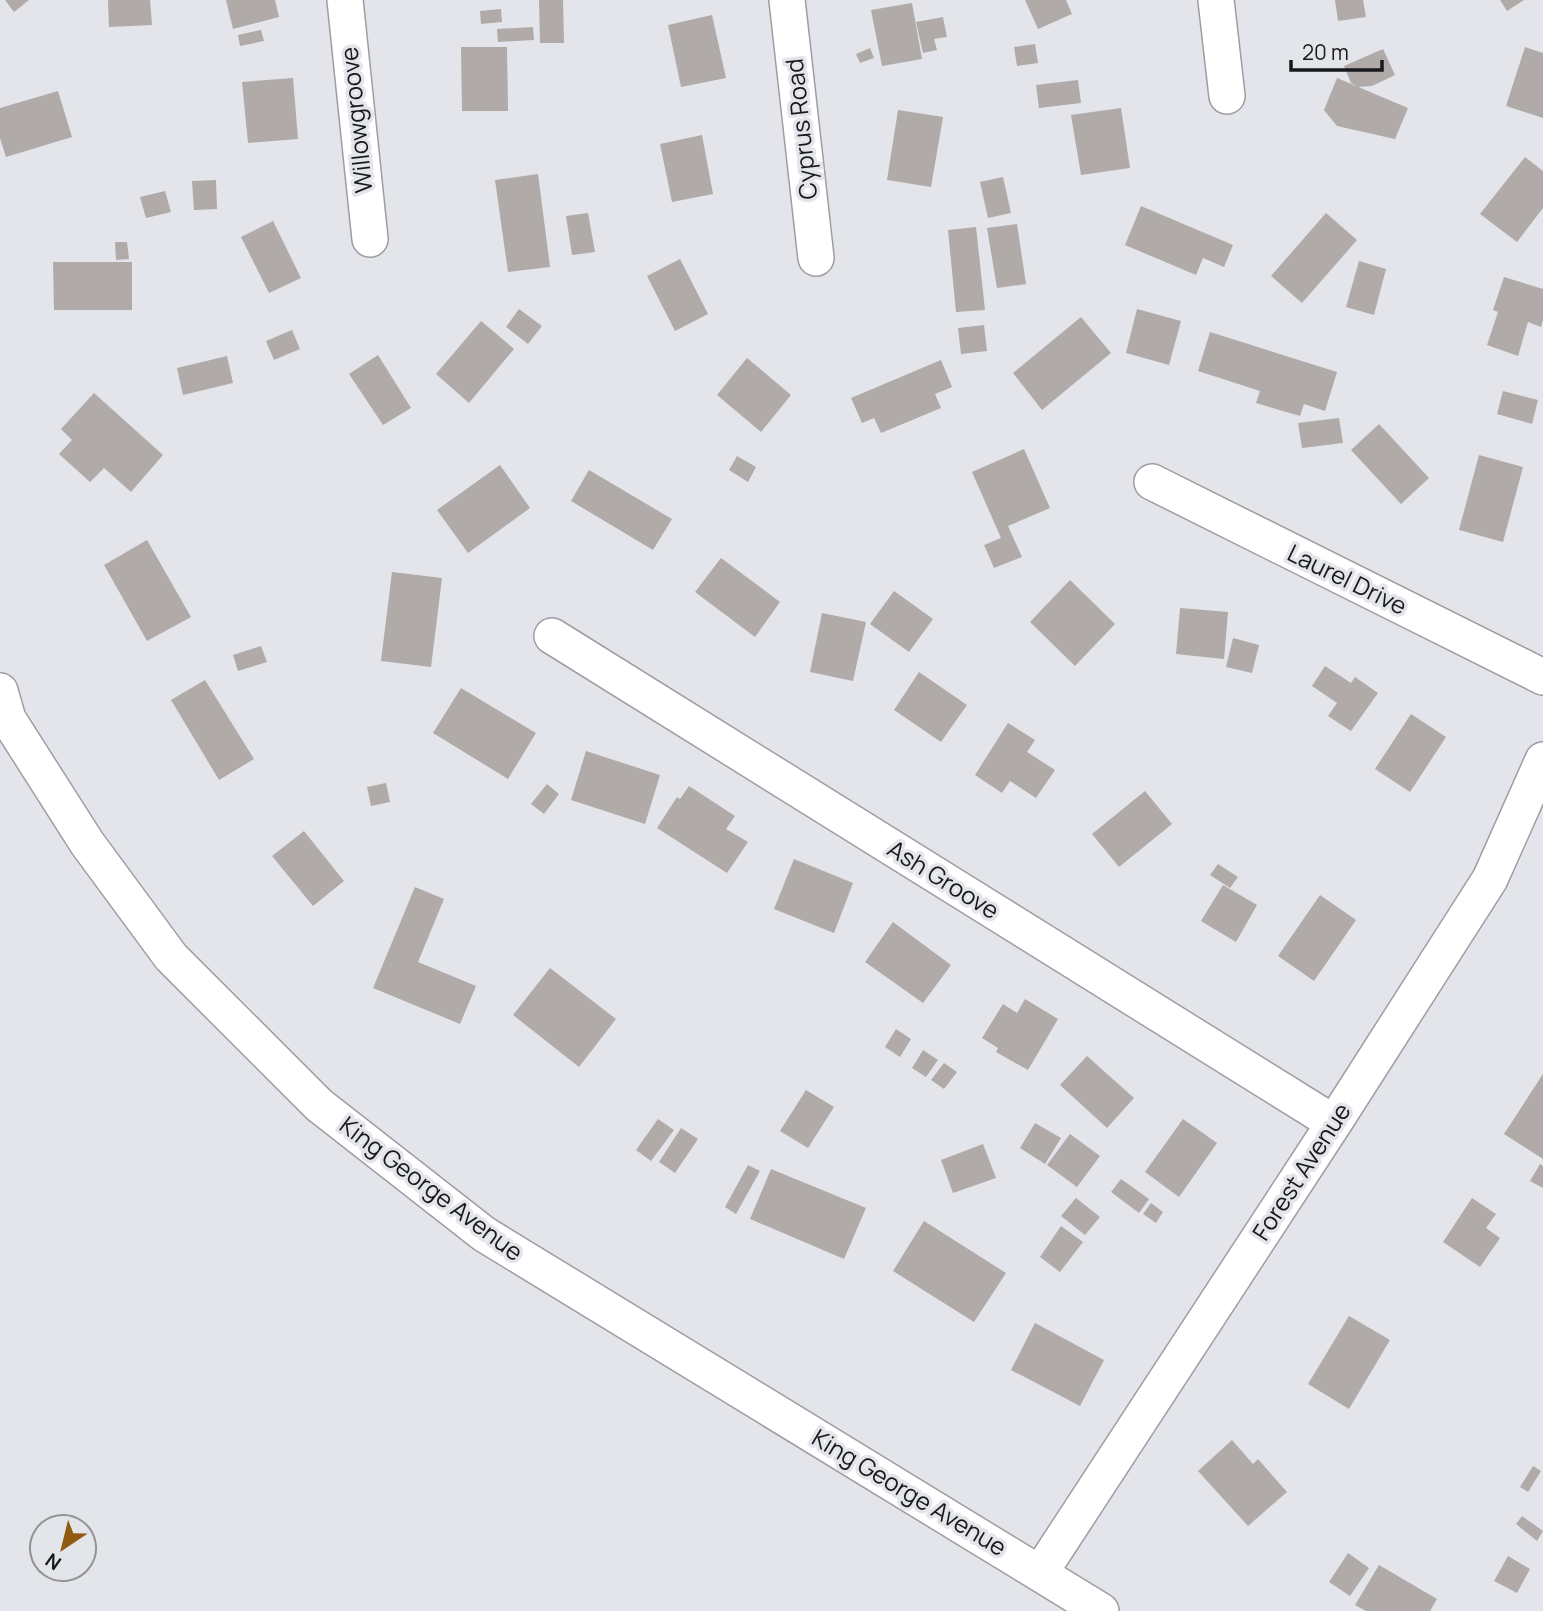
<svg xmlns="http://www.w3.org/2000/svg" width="1543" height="1611" font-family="Manrope,sans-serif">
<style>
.building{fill:#b0aaa8}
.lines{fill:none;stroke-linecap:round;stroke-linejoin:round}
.street-casing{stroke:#9d9ea3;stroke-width:38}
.street{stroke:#fff;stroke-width:35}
.labels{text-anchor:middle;stroke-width:7;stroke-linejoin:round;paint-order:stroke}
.street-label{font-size:24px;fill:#18191b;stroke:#e3e5ea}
</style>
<rect width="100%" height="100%" fill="#e3e5ea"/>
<path class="building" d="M5 0H29L14 12Z
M108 0H150L152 25 109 27Z
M226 0H275L279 17 233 29Z
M539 0H563L564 43H540Z
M1025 0H1066L1072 14 1038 29Z
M1335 0H1363L1366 17 1338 21Z
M1500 0H1524L1507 11Z
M912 3 922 59 882 66 871 10Z
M501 9 502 22 481 24 480 11Z
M712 15 726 78 681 87 668 25Z
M943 17 947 37 934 39 937 50 923 53 916 22Z
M533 27 534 40 498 42 497 29Z
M261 30 264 41 240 46 238 35Z
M1035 44 1038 63 1017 66 1014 47Z
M461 47H507L508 111H462Z
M1525 47 1543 53V118L1506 106Z
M870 48 874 58 860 63 856 54Z
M1383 49 1395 75 1372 86 1358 87 1351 83 1344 66Z
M293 78 298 139 248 143 242 82Z
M1337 78 1408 108 1395 139 1337 126 1324 110Z
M1078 80 1081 103 1039 108 1036 85Z
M58 91 72 137 6 157 0 138V108Z
M1121 108 1130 168 1081 175 1071 115Z
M898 110 943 117 931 187 887 180Z
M702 135 713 194 672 202 660 144Z
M1525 157 1543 171V208L1517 242 1480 214Z
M538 174 550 267 508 272 495 180Z
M1003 177 1011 213 988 218 980 182Z
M216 180 217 209 194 210 192 181Z
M165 191 171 212 146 218 140 197Z
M1141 206 1233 245 1224 267 1203 258 1196 275 1125 245Z
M588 213 595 252 572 255 566 216Z
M1326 213 1357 240 1302 303 1271 276Z
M273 221 301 278 269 293 241 237Z
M1017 224 1026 284 997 288 987 228Z
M976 227 985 310 956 312 948 230Z
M115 242H127L129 259 116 260Z
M680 259 708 314 675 331 647 276Z
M1359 261 1386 269 1374 315 1346 307Z
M53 262H132V310H54Z
M1504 277 1543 289V320L1541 327 1528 322 1518 356 1487 345 1498 312 1493 310Z
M519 309 542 326 528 344 506 327Z
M1137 309 1181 321 1169 365 1126 353Z
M1081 317 1111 353 1042 410 1013 373Z
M481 321 514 349 469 403 436 374Z
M984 325 987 351 961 354 958 328Z
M292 330 300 349 274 360 266 341Z
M1210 332 1337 372 1325 411 1304 404 1300 416 1256 403 1260 391 1198 371Z
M378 355 411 408 383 425 349 374Z
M227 356 233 383 183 395 177 368Z
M747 358 791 395 761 432 717 395Z
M941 360 952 387 935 394 941 408 881 433 874 418 862 423 851 398Z
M1503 391 1538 400 1532 424 1497 414Z
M94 393 163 455 131 492 104 468 90 482 59 454 72 440 61 429Z
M1339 418 1343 443 1302 448 1298 423Z
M1379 424 1429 478 1401 504 1351 450Z
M1024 449 1050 508 1008 526 1022 557 994 568 984 545 1001 538 972 472Z
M1479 455 1523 467 1503 542 1459 530Z
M737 456 756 467 748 482 729 470Z
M500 465 530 508 468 553 437 510Z
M589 470 672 519 653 550 571 501Z
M147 540 191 617 147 641 104 565Z
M721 558 780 602 755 637 695 592Z
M392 572 442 578 431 667 381 661Z
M1070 580 1115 624 1075 666 1030 622Z
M894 591 933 619 909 652 870 624Z
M1180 608 1228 612 1224 659 1176 654Z
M822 613 866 622 853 681 810 672Z
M1233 638 1259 645 1252 673 1226 667Z
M261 646 267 662 238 671 233 655Z
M1325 666 1351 683 1355 677 1378 693 1351 731 1328 716 1337 703 1312 686Z
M919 672 967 705 941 742 894 710Z
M205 680 254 759 219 780 171 700Z
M461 688 536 733 508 779 433 733Z
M1411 714 1446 737 1410 792 1375 769Z
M1008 723 1035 740 1027 752 1055 770 1036 798 1010 781 1002 793 975 775Z
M586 751 660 775 645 824 571 800Z
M386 783 390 802 371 806 367 787Z
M547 784 559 794 544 814 531 804Z
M689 786 735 816 726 829 748 842 727 873 657 828 677 797 680 799Z
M1145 791 1172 824 1119 867 1092 834Z
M304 831 344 881 313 906 272 856Z
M794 859 853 883 834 933 774 909Z
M1218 864 1238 877 1230 888 1210 875Z
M1223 885 1257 905 1236 942 1201 921Z
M415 887 444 899 418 962 476 986 460 1024 373 988Z
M1320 895 1356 920 1314 981 1278 956Z
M893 922 951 965 923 1003 865 962Z
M550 968 616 1019 579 1067 513 1015Z
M1025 999 1058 1019 1028 1070 996 1052 998 1048 982 1038 1003 1004 1017 1013Z
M896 1029 911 1039 900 1057 885 1047Z
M923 1050 938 1060 926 1077 912 1068Z
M1087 1056 1134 1098 1107 1128 1060 1085Z
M944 1063 957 1072 944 1089 931 1080Z
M1543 1074V1159L1504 1134Z
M806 1090 834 1107 808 1148 780 1131Z
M658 1119 674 1130 651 1161 636 1150Z
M1183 1119 1217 1143 1179 1197 1145 1172Z
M1035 1123 1061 1138 1045 1164 1020 1148Z
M681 1128 698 1139 675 1173 659 1162Z
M1070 1134 1100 1156 1077 1187 1047 1165Z
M983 1144 996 1178 953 1193 941 1160Z
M1540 1164 1543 1166V1188L1530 1181Z
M748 1165 760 1171 736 1214 725 1207Z
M771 1169 866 1208 844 1259 750 1219Z
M1121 1179 1149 1199 1139 1213 1111 1192Z
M1076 1198 1100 1217 1085 1235 1061 1216Z
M1472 1198 1496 1214 1486 1228 1500 1238 1480 1267 1443 1242Z
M1151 1203 1163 1212 1156 1223 1143 1214Z
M924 1221 1006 1273 974 1322 893 1271Z
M1061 1226 1083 1242 1060 1272 1040 1257Z
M1349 1316 1390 1340 1349 1409 1308 1384Z
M1035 1323 1104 1360 1080 1406 1011 1370Z
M1232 1440 1253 1464 1258 1459 1287 1492 1248 1526 1198 1471Z
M1533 1466 1541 1471 1528 1492 1520 1487Z
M1522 1516 1543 1531 1537 1541 1516 1524Z
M1348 1553 1369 1568 1350 1596 1329 1582Z
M1508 1556 1530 1569 1517 1593 1494 1581Z
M1379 1565 1437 1599 1430 1611H1366L1355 1605Z"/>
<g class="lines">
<g class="street-casing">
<path id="street" d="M345 0 370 239
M787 0 816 258
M1216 0 1227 96
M1152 482 1543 677
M552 636 1334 1123
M0 691 8 719 87 843 171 957 319 1105 484 1234 1101 1611
M1040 1573 1334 1123 1490 879 1543 760"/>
</g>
<use href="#street" class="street"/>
</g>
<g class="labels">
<g class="street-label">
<text transform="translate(357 120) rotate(-96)" y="8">Willowgroove</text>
<text transform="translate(802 129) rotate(-96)" y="8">Cyprus Road</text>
<text transform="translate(1347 580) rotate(26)" y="8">Laurel Drive</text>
<text transform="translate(943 880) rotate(32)" y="8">Ash Groove</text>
<text transform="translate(1302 1172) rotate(-57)" y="8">Forest Avenue</text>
<text transform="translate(431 1189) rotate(37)" y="8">King George Avenue</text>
<text transform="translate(909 1493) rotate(31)" y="8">King George Avenue</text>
</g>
</g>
<g transform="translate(63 1548) rotate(215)"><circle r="33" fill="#e3e5ea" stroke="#929397" stroke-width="2"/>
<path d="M0-5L12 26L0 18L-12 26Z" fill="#915a11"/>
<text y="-10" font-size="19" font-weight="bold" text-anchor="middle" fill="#18191b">N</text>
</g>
<path d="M1291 60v10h91v-10" fill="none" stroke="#18191b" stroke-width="3.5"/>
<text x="1302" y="60" font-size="21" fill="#18191b" stroke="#e3e5ea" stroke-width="5" paint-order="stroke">20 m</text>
</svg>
